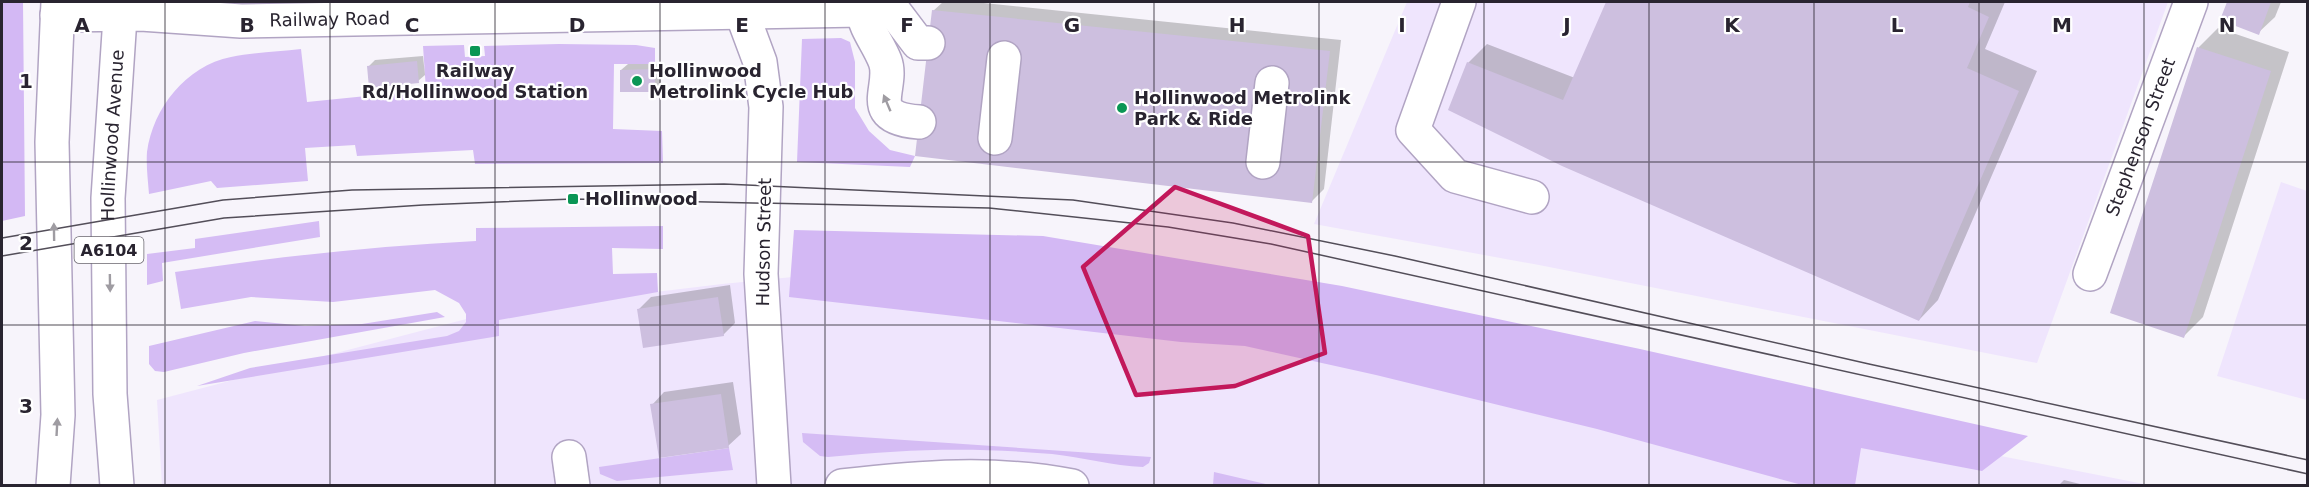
<svg xmlns="http://www.w3.org/2000/svg" width="2309" height="487" font-family="'DejaVu Sans',sans-serif">
<style>
.built{fill:#efe5fd}
.green{fill:#d5bcf4}
.forest{fill:#d3b8f4}
.shadow{fill:#0003}
.building{fill:#cdbfdf}
.lines{fill:none;stroke-linecap:round;stroke-linejoin:round}
.minor-casing{stroke:#b1a4c3;stroke-width:36}
.highway-casing{stroke:#b1a4c3;stroke-width:36}
.minor{stroke:#fff;stroke-width:33}
.highway{stroke:#fff;stroke-width:33}
.tram{stroke:#534e59;stroke-width:1.5}
.oneway{fill:#9f9ca2}
.marked{fill:#c2185b;fill-opacity:0.2;stroke:#c2185b;stroke-width:4.5;stroke-linejoin:round}
.grid{fill:none;stroke:#292430;stroke-width:1.5;stroke-opacity:0.55}
.poi-dot{fill:#0a9655;stroke:#fff;stroke-width:2}
.labels{text-anchor:middle;stroke-width:4.5;stroke-linejoin:round;paint-order:stroke}
.shield{fill:#fff;stroke:#69666e;stroke-width:1.5}
.shield-label{font-size:16px;font-weight:bold;fill:#292430}
.street-label{font-size:18px;fill:#292430;stroke:#fff}
.poi-label{font-size:18px;font-weight:bold;fill:#292430;stroke:#fff;text-anchor:start}
.grid-label{font-size:20px;text-anchor:middle;font-weight:bold;fill:#292430;stroke:#fff;stroke-width:4.5;stroke-linejoin:round;paint-order:stroke}
</style>
<rect width="100%" height="100%" fill="#f7f4fb"/>
<path class="built" d="M1407 2H2168L2037 363 1539 265 1314 224Z
M2281 182 2307 191V400L2217 376Z
M989 258 2149 485 162 486 157 400 497 311 722 284Z"/>
<path class="green" d="M841 38 850 42 855 62V108L869 131 890 150 915 156 910 167 797 162 802 39Z
M559 44 636 45 655 48V64H614L613 129 662 131 663 163 475 164 473 150 357 156 355 145 305 148 308 181 217 188 211 181 149 194C148 181 146 166 147 152 153 108 186 66 231 57 254 52 278 52 301 49L307 102 426 90 423 46 464 45 465 57 485 56 484 46Z
M319 221 320 237 162 263 163 281 147 285V254L195 248V239Z
M663 226V249L612 248 613 274 657 273 658 292 499 320V336L197 386 250 368 447 336 459 331 466 322V314L459 303 435 290 333 302 251 297 181 309 175 272C275 257 375 246 476 241V228Z
M437 312 445 317 244 353 164 372 155 371 149 364V346L255 321 305 326 362 324Z
M802 433 1151 457 1149 463 1143 467C1113 466 1082 457 1052 454 973 447 907 449 828 457L820 456 803 442Z
M729 448 733 470 617 481 600 474 599 467Z
M1214 472 1270 485H1213Z"/>
<path class="forest" d="M2 2H23L25 216 2 221Z
M794 230 1043 236 1342 286 1640 349 2028 436 1982 471 1861 448 1855 485H1802L1597 429 1376 375 1245 346 1181 342 789 297Z"/>
<path class="shadow" d="M943 2H974L1341 40 1324 189 1311 202 933 11Z
M1608 2H2005L1985 49 2037 71 1938 300 1919 320 1468 63 1487 44 1575 78Z
M2229 2H2281L2275 17 2258 33 2222 19Z
M2218 28 2289 52 2203 317 2184 336 2112 313 2199 47Z
M423 56 425 75 418 81 369 66 375 60Z
M628 64H660L661 84 654 90 621 70Z
M730 285 735 323 723 335 639 309 651 297Z
M733 382 741 434 728 446 652 405 664 392Z
M2064 480 2088 486H2058Z"/>
<path class="building" d="M1606 2H1970L1968 7 1989 17 1967 68 2019 91 1919 321 1562 166 1448 110 1467 62 1563 100Z
M2227 2H2271L2259 35 2220 20Z
M932 10 1330 51 1312 203 915 156Z
M2197 47 2271 71 2184 338 2110 313Z
M417 61 419 83 369 88 367 66Z
M655 69V92H620V70Z
M718 297 724 336 643 348 637 309Z
M721 394 729 448 659 458 650 404Z"/>
<g class="lines">
<g class="minor-casing">
<g id="minor">
<path d="M742 2 741 11 760 62 766 107 761 274 774 486"/>
<path d="M887 2 918 43H928"/>
<path d="M1459 2 1413 130 1455 176 1532 197"/>
<path d="M862 10C866 30 878 43 885 61 895 87 862 118 919 122"/>
<path id="s1" d="M57 15 141 14 241 21 862 10 889 2"/>
<path d="M995 138 1004 58"/>
<path d="M1263 162 1272 83"/>
<path id="s2" d="M2090 274 2191 2"/>
<path d="M569 457 573 486"/>
<path d="M842 486C919 477 996 471 1072 486"/>
</g>
</g>
<g class="highway-casing">
<g id="highway">
<path d="M53 486 58 415 52 142 58 2"/>
<path id="s3" d="M117 486 110 394 108 198 121 2"/>
</g>
</g>
<use href="#minor" class="minor"/>
<use href="#highway" class="highway"/>
<path class="tram" d="M2 238 223 200 352 190 724 184 1073 200 1233 223 1395 256 1869 364 2308 460
M2 256 224 218 423 205 573 199 989 208 1168 227 1271 244 2308 474"/>
</g>
<defs><path id="oneway-solid" d="M-6-.8H1V-3.2L6.5 0L1 3.2V.8H-6Z" transform="scale(1.5)"/></defs>
<g class="oneway">
<use href="#oneway-solid" transform="translate(887 103) rotate(-113)"/>
<use href="#oneway-solid" transform="translate(54 232) rotate(-91)"/>
<use href="#oneway-solid" transform="translate(110 283) rotate(89)"/>
<use href="#oneway-solid" transform="translate(57 427) rotate(-87)"/>
</g>
<path class="marked" d="M1175 187 1308 236 1325 353 1235 386 1136 395 1083 267Z"/>
<path class="grid" d="M165 2V486M330 2V486M495 2V486M660 2V486M825 2V486M990 2V486M1154 2V486M1319 2V486M1484 2V486M1649 2V486M1814 2V486M1979 2V486M2144 2V486M2 162H2308M2 325H2308"/>
<g class="poi-dot">
<rect x="469" y="45" width="12" height="12" rx="3"/>
<circle cx="637" cy="81" r="6"/>
<circle cx="1122" cy="108" r="6"/>
<rect x="567" y="193" width="12" height="12" rx="3"/>
</g>
<g class="labels">
<rect class="shield" x="74.5" y="237" width="69" height="26" rx="4.5"/>
<g class="shield-label">
<text x="109" y="256">A6104</text>
</g>
<g class="street-label">
<text dy="6" stroke="none"><textPath href="#s1" startOffset="273">Railway Road</textPath></text>
<text dy="6" stroke="none"><textPath href="#s3" startOffset="351">Hollinwood Avenue</textPath></text>
<text dy="6" stroke="none"><textPath href="#s2" startOffset="146">Stephenson Street</textPath></text>
<text transform="translate(764 242) rotate(-89)" y="6">Hudson Street</text>
</g>
<g class="poi-label">
<text x="475" y="77" text-anchor="middle">Railway<tspan x="475" dy="21">Rd/Hollinwood Station</tspan></text>
<text x="649" y="77">Hollinwood<tspan x="649" dy="21">Metrolink Cycle Hub</tspan></text>
<text x="1134" y="104">Hollinwood Metrolink<tspan x="1134" dy="21">Park &amp; Ride</tspan></text>
<text x="585" y="205">Hollinwood</text>
</g>
</g>
<g class="grid-label">
<text x="82" y="32">A</text>
<text x="247" y="32">B</text>
<text x="412" y="32">C</text>
<text x="577" y="32">D</text>
<text x="742" y="32">E</text>
<text x="907" y="32">F</text>
<text x="1072" y="32">G</text>
<text x="1237" y="32">H</text>
<text x="1402" y="32">I</text>
<text x="1567" y="32">J</text>
<text x="1732" y="32">K</text>
<text x="1897" y="32">L</text>
<text x="2062" y="32">M</text>
<text x="2227" y="32">N</text>
<text x="26" y="88">1</text>
<text x="26" y="250">2</text>
<text x="26" y="413">3</text>
</g>
<rect width="2309" height="487" fill="none" stroke="#292430" stroke-width="6"/>
</svg>
